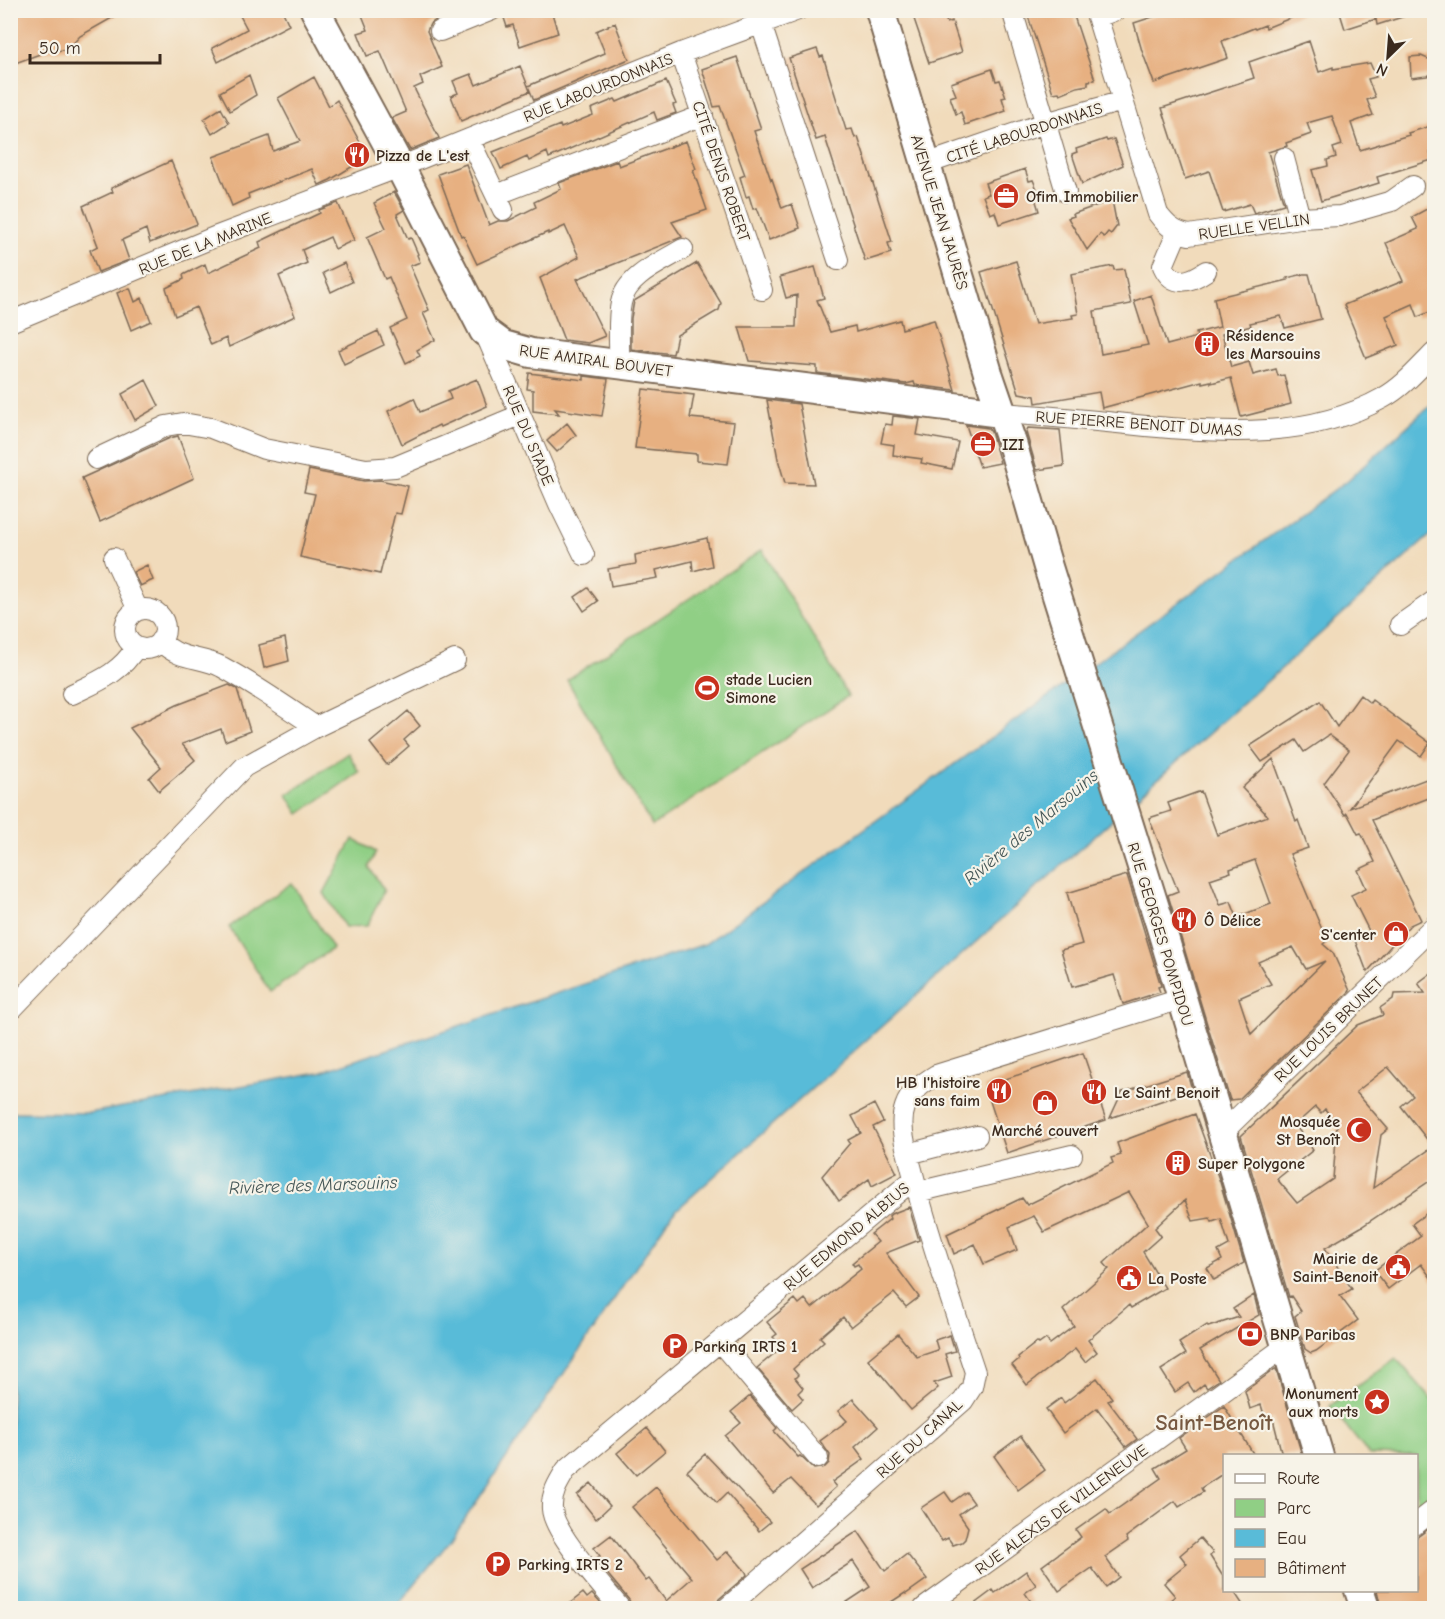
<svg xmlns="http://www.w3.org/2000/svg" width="1445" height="1619" font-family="'Comic Neue',sans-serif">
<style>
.green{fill:#90cf85;stroke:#667c52;stroke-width:1.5}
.water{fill:#59bbd8;stroke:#4a727b;stroke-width:1.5}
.building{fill:#e7b081;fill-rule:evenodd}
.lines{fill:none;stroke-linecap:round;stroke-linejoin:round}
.minor-casing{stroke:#7b6855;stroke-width:22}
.secondary-casing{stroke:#7b6855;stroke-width:32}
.minor{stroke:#fff;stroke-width:20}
.secondary{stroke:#fff;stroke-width:28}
.labels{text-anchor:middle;stroke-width:4.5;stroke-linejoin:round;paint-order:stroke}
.street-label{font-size:16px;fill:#3b2a1e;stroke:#f7f3e8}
.poi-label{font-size:16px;font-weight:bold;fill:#3b2a1e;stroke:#f7f3e8;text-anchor:start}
.water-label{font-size:18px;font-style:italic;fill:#445656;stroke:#f7f3e8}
.district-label{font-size:22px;font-weight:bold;fill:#775941;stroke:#f7f3e8}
</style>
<rect width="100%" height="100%" fill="#f7f3e8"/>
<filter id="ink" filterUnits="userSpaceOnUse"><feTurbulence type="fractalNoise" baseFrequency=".0167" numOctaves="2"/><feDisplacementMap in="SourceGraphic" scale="12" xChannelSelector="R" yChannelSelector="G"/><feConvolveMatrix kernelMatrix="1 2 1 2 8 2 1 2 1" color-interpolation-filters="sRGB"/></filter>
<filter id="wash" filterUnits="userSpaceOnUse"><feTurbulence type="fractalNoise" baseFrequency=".008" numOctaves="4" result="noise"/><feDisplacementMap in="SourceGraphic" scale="24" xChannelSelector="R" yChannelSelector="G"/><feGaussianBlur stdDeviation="1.35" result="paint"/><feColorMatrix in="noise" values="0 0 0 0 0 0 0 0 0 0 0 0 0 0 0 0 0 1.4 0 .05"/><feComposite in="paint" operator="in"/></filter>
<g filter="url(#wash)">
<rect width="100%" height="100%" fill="#f1dbbb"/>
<path class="green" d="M762 550 848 696 652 826 567 680Z
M348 753 359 772 299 814 287 795Z
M353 839 376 852 369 867 384 890 367 926 345 927 324 893Z
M292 883 333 948 270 992 229 927Z
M1396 1358 1434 1402V1498L1417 1512 1416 1456 1369 1455 1330 1406Z"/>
<path class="water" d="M1434 402V532L672 1214 450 1541 395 1608H11V1112L89 1113 320 1072 705 944 1348 480Z"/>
<g id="blocks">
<path class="building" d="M10 10H126L80 36 67 50 48 51 10 65Z
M237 10H282L289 25 218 62 212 48 247 29Z
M360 10H459L436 20 430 24 427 31 442 67 420 77 423 84 414 88 439 138 410 150 392 118 406 112 380 51 367 56 358 33 368 30Z
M504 10H551L558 33 520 46 513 25 507 27 503 15Z
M919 10H942L947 23 952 21 962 52 929 63 912 13Z
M1026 10H1072L1095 80 1088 81V85L1077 87 1060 94 1059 92 1053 93Z
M1174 10H1308V11L1266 28 1265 25 1255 29 1254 28 1222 41 1228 58 1154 83 1142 51 1134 23Z
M1339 10H1414L1415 13 1377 25 1376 19 1345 29Z
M615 23 629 59 534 100 528 86 605 53 596 31Z
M1309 41 1319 72 1333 67V69L1370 63 1376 77 1368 79 1375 97 1367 100 1373 115 1351 123 1360 150 1409 135 1408 133 1434 125V151L1430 153 1432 160 1377 177 1379 183 1321 201 1312 170 1328 166 1327 160 1336 157 1333 148 1342 145 1332 116 1307 123 1311 134 1286 143 1287 146 1268 152 1284 204 1254 213 1250 204 1223 212 1209 171 1185 179 1162 108 1254 78 1249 62Z
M817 49 820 57 823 56 846 130 852 129 855 138 858 137 892 242 888 243 891 253 865 261 825 137 816 140 789 58Z
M1421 56 1428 59 1434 56V73L1427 76 1411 78 1410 57Z
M737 57 761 129 754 131 771 180 772 179 782 208 792 204 800 228 769 240 757 208 753 209 749 196 746 197 740 177 745 175 720 106 714 107 702 69Z
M520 66 530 91 461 121 451 96 458 93 453 81 471 74 476 85Z
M992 69 996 81 1000 80 1006 97 1002 98 1006 111 965 125 961 112 956 114 950 97 956 95 951 83Z
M249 75 256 95 230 111 220 92Z
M314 77 329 106 337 100 368 157 330 180 319 185 312 169 248 194 249 198 232 206 213 157 269 136 273 151 300 141 278 98Z
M666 81 676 104 673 105 676 113 657 120 654 112 549 158 547 152 529 161 527 157 501 169 493 152 560 125 561 128 593 115 591 109 615 99 617 102Z
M221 108 229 123 212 134 204 119Z
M1106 139 1107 141 1114 139 1123 165 1082 184 1072 154 1077 152 1076 149Z
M686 141 696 169 693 170 707 210 672 222 682 237 577 279 605 336 588 343 564 340 540 278 579 257 565 226 548 234V232L477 264 463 235 461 236 438 174 466 164 489 225 498 221H508L536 207 534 202 561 189 559 183 617 161 619 166Z
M171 161 197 224 150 243 146 229 122 240 129 260 98 272 90 250 98 246 83 206 113 192 111 188Z
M1025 169 1029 181 1033 180 1040 196 1035 198 1039 211 999 224 995 212 990 214 983 196 989 194 985 183Z
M394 192 404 210 397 214 408 239 411 238 418 254 417 255 420 262 410 266 429 310 423 313 435 340 417 350 420 356 406 363 390 328 407 320 389 277 385 279 367 237 386 228 374 203Z
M1112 200 1117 226 1111 234 1108 232 1104 237 1100 234 1087 250 1068 218 1074 216 1073 214Z
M338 203 354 240 335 249 330 237 302 250 307 263 279 276 295 316 229 347 226 338 211 345 196 307 175 316 166 288 184 279 183 275 205 264 208 273 261 248 259 242 320 213 319 210Z
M1434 205V310L1418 317 1413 304 1386 316 1398 345 1366 358 1344 305 1403 281 1386 243 1418 229 1412 217Z
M1016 261 1035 324 1073 318 1072 315 1078 314 1071 274 1113 266 1114 270 1124 269 1131 304 1094 311 1101 354 1148 345 1134 301 1151 295 1167 345 1197 337 1196 333 1220 327 1214 298 1288 280 1287 278 1304 274H1309L1321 319 1285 328 1281 316 1250 323 1251 326 1222 334 1231 367 1249 362 1253 375 1276 369 1278 376 1284 375 1291 404 1241 417 1231 378 1211 383V381L1202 383V381L1102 408 1099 392 1036 403 1035 396 1019 393 981 272Z
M344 263 352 282 331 292 323 273Z
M697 263 721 303 719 310 677 335 673 354 631 349V318L634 301Z
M815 267 824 298 817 300 830 332 855 326 856 332 900 320 902 329 934 320 955 390 915 385 914 382 906 384 817 373V366L749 361 739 327H796L797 295 786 298 780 277Z
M130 288 135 302 142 298 151 321 131 330 117 293Z
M378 331 384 345 344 364 338 350Z
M529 373 584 380V376L608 379 602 416 555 409 559 414 533 411V390L527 389Z
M477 379 487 406 440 427 439 425 402 444 388 411 414 398 420 412 451 399 448 391Z
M146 380 159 406 135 420 122 394Z
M643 389 694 395 690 418 734 422 728 464 697 461V454L635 448Z
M767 400 799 404 814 484 785 483 778 459Z
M893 416 920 419 917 435 958 442 952 469 921 463 922 459 893 455 894 445 881 443 885 424 892 425Z
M567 423 576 435 557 452 547 441Z
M966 425 988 428 991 432 1000 463 980 467Z
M1028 428 1060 430 1064 466 1037 470 1026 432Z
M178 436 194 478 100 522 82 478 170 438Z
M309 470 364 481 380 480 408 486 401 514 395 513 380 574 300 557 315 494 304 492Z
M707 538 712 566 693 571 692 561 656 570 658 578 611 586 608 569 636 564 635 555Z
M147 565 153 580 140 586 133 572Z
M588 588 598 601 584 611 575 597Z
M285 638 289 661 264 668 259 645Z
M229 685 237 689 250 731 225 741 221 729 182 744 195 760 159 791 149 778 161 767 130 728 177 705Z
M1360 695 1370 703 1372 700 1430 743 1421 756 1399 741 1350 808 1434 776V796L1372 820 1421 920 1410 925 1367 972 1354 938 1369 931 1351 895 1366 888 1358 870 1375 862 1361 833 1358 834 1347 813 1345 815 1324 783 1349 750 1329 735 1304 752 1296 740 1262 762 1250 746 1320 701 1337 727Z
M408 711 420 726 404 740 409 746 387 765 370 743Z
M1273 759 1296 822 1298 820 1308 848 1290 854 1327 941 1323 944 1333 953 1350 991 1239 1099 1230 1100 1168 895 1178 891 1149 818 1171 811 1168 803 1201 791 1217 835 1268 816 1242 788ZM1255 860 1271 904 1237 917 1231 902 1220 905 1210 879 1231 872 1230 869ZM1293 947 1306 969 1325 961 1251 1034 1239 998 1271 984 1258 962Z
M1127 875 1161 986 1158 987 1160 992 1123 1004 1114 975 1072 987 1061 950 1082 944 1067 893Z
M1434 971V1178L1361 1227 1325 1248 1352 1289 1340 1296 1358 1320 1316 1351 1311 1353 1305 1349 1295 1316 1301 1311 1291 1296 1289 1297 1241 1136 1358 1025 1383 1015 1380 1008 1393 999 1394 994 1425 993 1418 983ZM1388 1067 1413 1096 1401 1106 1433 1147 1373 1188 1381 1135 1388 1129 1356 1092ZM1315 1107 1321 1113 1325 1109 1337 1125 1333 1179 1297 1203 1277 1179 1313 1150 1295 1125Z
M1083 1053 1106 1120 1007 1153 985 1086Z
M1187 1072 1194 1097 1191 1091 1110 1118 1122 1092Z
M874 1104 883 1122 873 1127 897 1173 872 1186 869 1179 839 1201 822 1176 850 1143 848 1140 861 1133 852 1116Z
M1195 1114 1220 1182 1244 1263 1214 1280 1207 1268 1222 1260 1218 1251 1229 1245 1221 1219 1212 1222 1210 1218 1193 1221 1185 1200 1155 1228 1161 1236 1143 1252 1165 1288 1131 1308 1129 1305 1088 1340 1097 1352 1085 1362 1075 1349 1027 1385 1012 1365 1019 1359 1018 1357 1037 1342 1039 1344 1046 1339 1050 1344 1074 1326 1063 1310 1109 1269 1104 1263 1148 1223 1129 1192 1044 1232 1034 1216 1009 1227 1017 1250 984 1264 975 1244 954 1254 947 1234 1022 1198 1027 1205 1113 1163 1111 1158 1121 1155 1117 1143Z
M909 1207 919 1240 886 1253 919 1297 906 1307 894 1293 851 1327 843 1317 820 1337 824 1341 793 1369 798 1375 795 1378 803 1388 798 1393 803 1399 792 1409 757 1368 782 1347 773 1337 777 1334 767 1322 795 1299 799 1304 805 1299 812 1308 861 1269 858 1264 854 1266 852 1263 878 1242 871 1234 890 1219 889 1216 891 1214Z
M1434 1208V1282L1421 1264 1388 1289 1374 1271 1421 1236 1412 1224Z
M1254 1295 1259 1315 1200 1350 1219 1380 1207 1388 1204 1384 1194 1392 1188 1383 1175 1392 1161 1370 1186 1354 1179 1343 1207 1325 1208 1327 1239 1317 1233 1309Z
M898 1334 917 1357 938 1350 935 1340 950 1335 955 1351 945 1354 952 1377 934 1383 938 1388 911 1410 868 1359Z
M1275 1369H1276L1302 1455H1282L1273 1419 1266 1421 1261 1405 1250 1409 1245 1391Z
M1097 1378 1112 1398 1108 1401 1137 1439 1126 1447 1097 1408 1063 1433 1046 1409 1061 1398 1064 1403Z
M750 1396 777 1428 774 1431 798 1457 800 1456 814 1469 825 1467 829 1463 830 1455 820 1441 847 1421 838 1411 853 1399 878 1427 855 1447 864 1459 832 1482 836 1487 816 1505 791 1479 773 1493 725 1436 741 1423 731 1412Z
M1224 1406 1254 1455H1224V1473L1201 1488 1203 1492 1179 1507 1175 1501 1126 1537 1128 1541 1105 1557 1119 1577 1106 1587 1092 1568 1059 1591 1042 1566 1081 1537 1076 1530 1106 1509 1110 1514 1161 1478 1155 1468 1186 1449 1179 1438Z
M647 1428 665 1451 636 1475 617 1453Z
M1021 1436 1045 1470 1018 1490 994 1456Z
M705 1454 770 1522 759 1531 727 1493 717 1503 687 1471Z
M591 1483 610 1506 596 1519 577 1495Z
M656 1487 717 1560 728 1551 746 1572 747 1575 719 1599 715 1608H632L629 1600 595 1559 600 1556 594 1548 611 1535 646 1581 649 1579 666 1601 692 1578 632 1507Z
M945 1492 952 1502 966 1492 974 1503 959 1514 968 1527 965 1539 962 1542 953 1545 948 1538 942 1541 921 1508Z
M1434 1525V1608H1381L1377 1590H1416V1538Z
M858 1531 885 1571 907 1554 927 1579 906 1594 905 1593 882 1608H838L870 1587 853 1561 812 1588 800 1569Z
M1200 1538 1213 1553 1210 1556 1224 1578V1590H1233L1245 1608H1161L1175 1596 1164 1583 1187 1564 1180 1555Z
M1026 1571 1036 1585 1025 1593 1032 1603 1024 1608H969L993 1590 995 1593Z
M583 1593 587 1598 592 1594 605 1608H564Z"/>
</g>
</g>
<g filter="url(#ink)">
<use href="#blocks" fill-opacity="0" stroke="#7b6855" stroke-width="1.5"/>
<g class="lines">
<g class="minor-casing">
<path id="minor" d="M1012 10 1066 192
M1095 10 1158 214C1167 226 1174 232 1189 235L1300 218 1340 216 1392 201 1413 186
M1097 17 1116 10
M761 24 838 260
M440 31 492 10
M681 53 762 290
M469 139 503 210
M1284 158 1300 218
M926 164 1045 123 1123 101
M496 195 703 115
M1177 233 1163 266C1173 288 1190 282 1206 271
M10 322 217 236 400 167 681 53 798 10
M485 333 559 504 584 555
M619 364C620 346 617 321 621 303 626 276 662 262 683 249
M1001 413C1049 416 1098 421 1146 426 1226 433 1310 439 1383 398 1403 387 1418 369 1434 353
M96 459 166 426 183 423 211 428 264 449 366 469 395 467 520 415
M114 558 138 610
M125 629a20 20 0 1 1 40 0a20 20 0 1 1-40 0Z
M1400 625 1434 601
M160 641C182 662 198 655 222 667 255 685 285 706 316 727
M72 694C97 682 121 673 136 647
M12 1009 244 767 316 727 455 660
M1222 1133 1434 926
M908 1154 977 1136
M917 1192 1072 1155
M720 1342 818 1458
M1416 1524 1434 1510
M620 1608C604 1588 553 1533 552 1509 551 1494 558 1483 566 1470L914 1179
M727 1608 963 1401 972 1387 975 1372C953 1305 929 1238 912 1170 907 1150 898 1127 905 1107 910 1092 923 1083 936 1075L1181 999
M924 1608 1286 1346"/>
</g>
<g class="secondary-casing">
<path id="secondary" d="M315 10 400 167 484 331 503 345 531 353 1001 413
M880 10 988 373 1012 443 1048 567 1160 924 1319 1456
M1359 1590 1365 1608"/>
</g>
<use href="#minor" class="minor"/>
<use href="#secondary" class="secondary"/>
</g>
</g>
<defs>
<g id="restaurant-disc" transform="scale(1.35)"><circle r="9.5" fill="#c8321e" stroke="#f7f3e8"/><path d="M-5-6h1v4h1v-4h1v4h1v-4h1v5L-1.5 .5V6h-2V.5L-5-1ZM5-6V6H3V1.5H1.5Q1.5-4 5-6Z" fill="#fff"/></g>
<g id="office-disc" transform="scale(1.35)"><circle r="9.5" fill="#c8321e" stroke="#f7f3e8"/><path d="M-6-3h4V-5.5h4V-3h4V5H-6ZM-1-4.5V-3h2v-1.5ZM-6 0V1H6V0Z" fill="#fff"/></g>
<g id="building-disc" transform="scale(1.35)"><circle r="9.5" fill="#c8321e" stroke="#f7f3e8"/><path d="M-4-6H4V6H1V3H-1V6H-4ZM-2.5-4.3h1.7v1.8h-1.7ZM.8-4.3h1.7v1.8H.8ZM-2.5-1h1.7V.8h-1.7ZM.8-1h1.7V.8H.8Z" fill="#fff"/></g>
<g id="stadium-disc" transform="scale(1.35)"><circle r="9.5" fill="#c8321e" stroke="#f7f3e8"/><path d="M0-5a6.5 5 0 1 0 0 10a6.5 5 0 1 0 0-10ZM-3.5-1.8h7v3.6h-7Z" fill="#fff"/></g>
<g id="shop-disc" transform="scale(1.35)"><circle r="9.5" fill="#c8321e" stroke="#f7f3e8"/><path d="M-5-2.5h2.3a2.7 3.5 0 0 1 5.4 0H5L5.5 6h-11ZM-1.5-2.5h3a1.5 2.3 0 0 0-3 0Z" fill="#fff"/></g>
<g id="mosque-disc" transform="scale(1.35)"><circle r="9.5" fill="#c8321e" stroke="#f7f3e8"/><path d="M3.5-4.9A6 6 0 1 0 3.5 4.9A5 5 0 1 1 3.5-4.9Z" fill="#fff"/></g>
<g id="civic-disc" transform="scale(1.35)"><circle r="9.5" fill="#c8321e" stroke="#f7f3e8"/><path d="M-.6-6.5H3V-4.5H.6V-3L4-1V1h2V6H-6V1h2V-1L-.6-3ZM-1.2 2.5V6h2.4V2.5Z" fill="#fff"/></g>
<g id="bank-disc" transform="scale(1.35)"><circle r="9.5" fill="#c8321e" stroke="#f7f3e8"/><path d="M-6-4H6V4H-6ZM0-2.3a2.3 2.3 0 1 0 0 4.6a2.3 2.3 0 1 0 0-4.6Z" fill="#fff"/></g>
<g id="parking-disc" transform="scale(1.35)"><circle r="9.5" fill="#c8321e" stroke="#f7f3e8"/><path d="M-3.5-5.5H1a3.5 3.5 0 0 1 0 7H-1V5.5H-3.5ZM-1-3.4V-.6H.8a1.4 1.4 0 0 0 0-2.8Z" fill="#fff"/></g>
<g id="sight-disc" transform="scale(1.35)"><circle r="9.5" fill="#c8321e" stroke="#f7f3e8"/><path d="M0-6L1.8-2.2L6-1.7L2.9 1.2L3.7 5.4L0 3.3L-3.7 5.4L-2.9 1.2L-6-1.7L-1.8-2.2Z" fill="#fff"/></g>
</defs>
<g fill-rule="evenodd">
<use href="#restaurant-disc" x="357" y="155"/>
<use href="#office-disc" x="1006" y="196"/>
<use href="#building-disc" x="1207" y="344"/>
<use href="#office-disc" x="983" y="444"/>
<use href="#stadium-disc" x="707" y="688"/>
<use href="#restaurant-disc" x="1184" y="920"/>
<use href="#shop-disc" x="1396" y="934"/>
<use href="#restaurant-disc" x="999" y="1091"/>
<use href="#restaurant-disc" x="1094" y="1092"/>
<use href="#shop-disc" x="1045" y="1103"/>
<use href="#mosque-disc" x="1359" y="1130"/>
<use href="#building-disc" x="1178" y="1163"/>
<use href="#civic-disc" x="1398" y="1267"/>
<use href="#civic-disc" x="1129" y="1278"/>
<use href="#bank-disc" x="1250" y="1334"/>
<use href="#parking-disc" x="675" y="1346"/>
<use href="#sight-disc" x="1377" y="1402"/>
<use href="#parking-disc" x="498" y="1564"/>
</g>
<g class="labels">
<g class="street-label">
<text transform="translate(598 87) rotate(-22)" y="6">RUE LABOURDONNAIS</text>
<text transform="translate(1024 132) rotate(-18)" y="6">CITÉ LABOURDONNAIS</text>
<text transform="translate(722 171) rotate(71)" y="6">CITÉ DENIS ROBERT</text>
<text transform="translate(940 212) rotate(73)" y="6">AVENUE JEAN JAURÈS</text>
<text transform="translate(1254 226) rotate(-8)" y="6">RUELLE VELLIN</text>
<text transform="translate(205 243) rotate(-22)" y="6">RUE DE LA MARINE</text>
<text transform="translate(596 360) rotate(8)" y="6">RUE AMIRAL BOUVET</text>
<text transform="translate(1139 423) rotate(4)" y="6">RUE PIERRE BENOIT DUMAS</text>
<text transform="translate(529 435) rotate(67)" y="6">RUE DU STADE</text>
<text transform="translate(1161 934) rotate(73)" y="6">RUE GEORGES POMPIDOU</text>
<text transform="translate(1328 1029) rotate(-44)" y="6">RUE LOUIS BRUNET</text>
<text transform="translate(846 1236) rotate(-40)" y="6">RUE EDMOND ALBIUS</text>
<text transform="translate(919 1438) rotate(-42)" y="6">RUE DU CANAL</text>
<text transform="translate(1061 1509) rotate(-36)" y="6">RUE ALEXIS DE VILLENEUVE</text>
</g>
<g class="poi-label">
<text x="376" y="161">Pizza de L'est</text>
<text x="1026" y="202">Ofim Immobilier</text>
<text x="1226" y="341">Résidence<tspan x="1226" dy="18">les Marsouins</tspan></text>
<text x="1002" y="450">IZI</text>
<text x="726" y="685">stade Lucien<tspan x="726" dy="18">Simone</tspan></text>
<text x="1204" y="926">Ô Délice</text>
<text x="1376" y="940" text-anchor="end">S'center</text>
<text x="980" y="1088" text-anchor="end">HB l'histoire<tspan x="980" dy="18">sans faim</tspan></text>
<text x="1114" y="1098">Le Saint Benoit</text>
<text x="1340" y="1127" text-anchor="end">Mosquée<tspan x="1340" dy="18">St Benoît</tspan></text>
<text x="1045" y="1136" text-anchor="middle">Marché couvert</text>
<text x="1198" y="1169">Super Polygone</text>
<text x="1378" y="1264" text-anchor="end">Mairie de<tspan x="1378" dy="18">Saint-Benoit</tspan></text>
<text x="1148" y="1284">La Poste</text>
<text x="1270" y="1340">BNP Paribas</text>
<text x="694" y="1352">Parking IRTS 1</text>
<text x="1358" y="1399" text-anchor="end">Monument<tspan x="1358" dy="18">aux morts</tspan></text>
<text x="518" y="1570">Parking IRTS 2</text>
</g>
<g class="water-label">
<text transform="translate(1031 827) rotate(-40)" y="6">Rivière des Marsouins</text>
<text transform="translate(313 1185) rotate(-2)" y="6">Rivière des Marsouins</text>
</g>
<g class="district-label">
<text x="1214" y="1430">Saint-Benoît</text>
</g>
</g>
<rect width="1445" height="1619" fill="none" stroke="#f7f3e8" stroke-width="36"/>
<rect x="1223" y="1454" width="195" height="138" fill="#f7f3e8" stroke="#aca397" stroke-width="1.5"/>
<rect x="1235" y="1474" width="30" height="9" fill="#ffffff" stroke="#aca397" stroke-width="1.5"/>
<text x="1277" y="1484" font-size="18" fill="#3b2a1e">Route</text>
<rect x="1235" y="1499" width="30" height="18" fill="#90cf85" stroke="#aca397" stroke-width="1.5"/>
<text x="1277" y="1514" font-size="18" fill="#3b2a1e">Parc</text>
<rect x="1235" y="1529" width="30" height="18" fill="#59bbd8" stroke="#aca397" stroke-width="1.5"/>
<text x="1277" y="1544" font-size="18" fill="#3b2a1e">Eau</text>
<rect x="1235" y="1559" width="30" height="18" fill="#e7b081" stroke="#aca397" stroke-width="1.5"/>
<text x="1277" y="1574" font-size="18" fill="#3b2a1e">Bâtiment</text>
<g transform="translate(1388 57) rotate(205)" stroke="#f7f3e8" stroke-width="4.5" paint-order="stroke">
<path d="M0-4.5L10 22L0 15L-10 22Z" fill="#3b2a1e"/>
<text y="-9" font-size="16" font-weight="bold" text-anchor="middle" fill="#3b2a1e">N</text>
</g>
<path d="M30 54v9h130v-9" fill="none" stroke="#3b2a1e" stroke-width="3"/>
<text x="39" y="54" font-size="18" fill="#3b2a1e" stroke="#f7f3e8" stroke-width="4.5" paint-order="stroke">50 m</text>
</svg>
